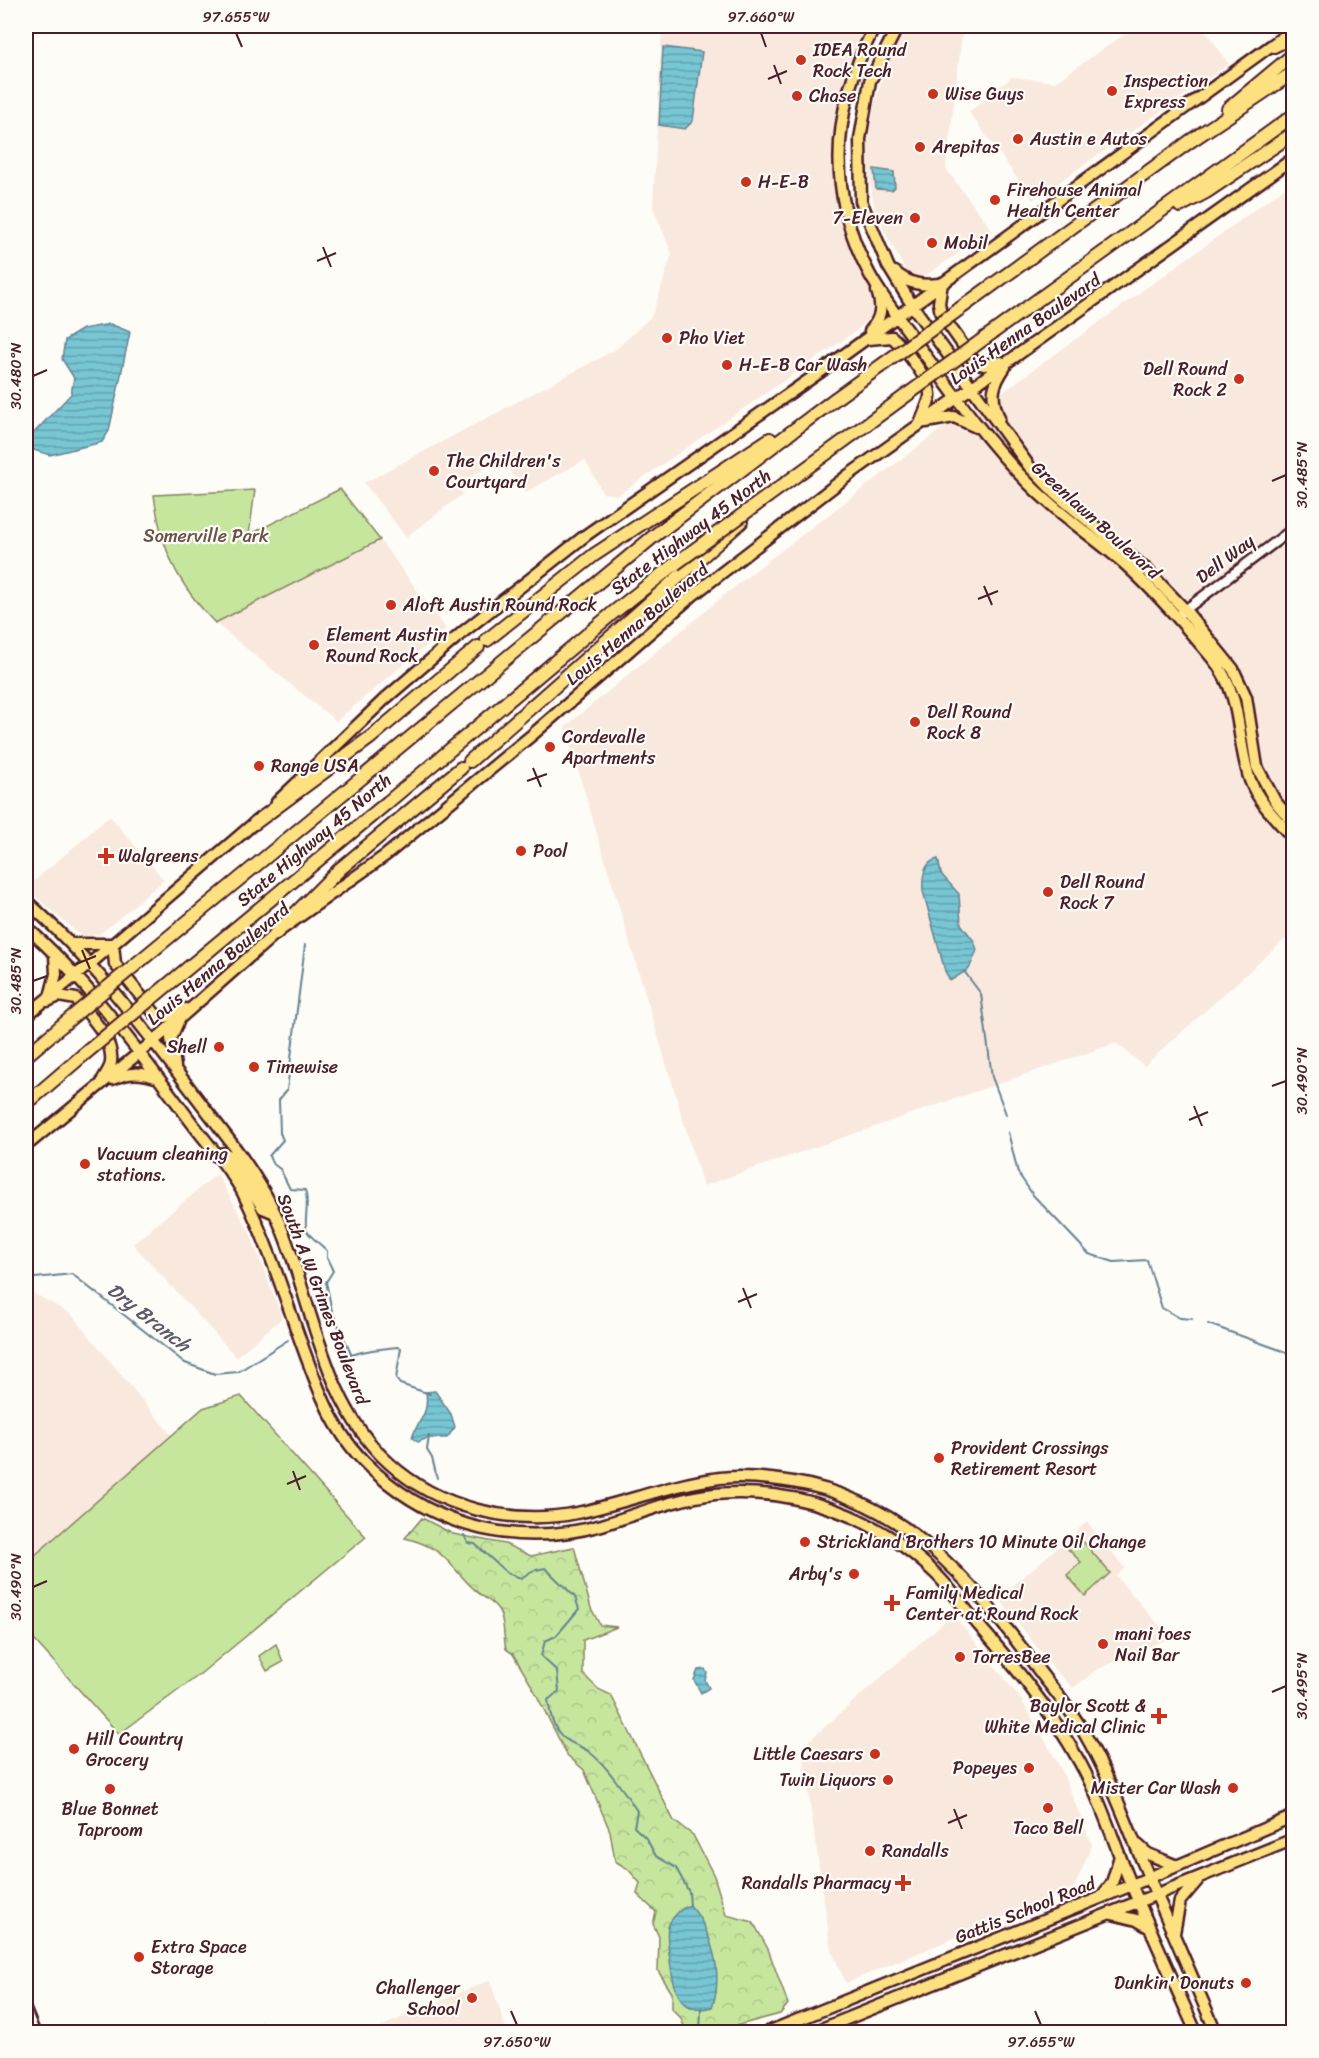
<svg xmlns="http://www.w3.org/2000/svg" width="1319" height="2058" font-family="Sriracha,sans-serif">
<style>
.built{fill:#f9e8de}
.green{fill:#c6e69e;stroke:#888264;stroke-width:1.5}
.forest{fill:url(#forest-crowns);stroke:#888264;stroke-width:1.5}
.water{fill:url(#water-rules);stroke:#658390;stroke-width:1.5}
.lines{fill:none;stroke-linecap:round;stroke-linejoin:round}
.stream{stroke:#658390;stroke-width:2}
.minor-casing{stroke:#4a1f2b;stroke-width:13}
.major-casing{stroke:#4a1f2b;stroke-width:15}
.highway-casing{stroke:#4a1f2b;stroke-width:16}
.minor{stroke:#fdfcf7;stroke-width:8}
.major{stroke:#fde080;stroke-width:10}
.highway{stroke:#fde080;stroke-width:12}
.highway-bridge-casing{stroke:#4a1f2b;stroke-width:16;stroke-linecap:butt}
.highway-bridge{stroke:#fde080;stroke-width:12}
.ticks{fill:none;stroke:#4a1f2b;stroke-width:2}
.poi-dot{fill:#c8321e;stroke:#fdfcf7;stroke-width:2}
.labels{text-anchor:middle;stroke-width:4.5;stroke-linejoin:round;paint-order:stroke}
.poi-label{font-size:18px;fill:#4a1f2b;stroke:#fdfcf7;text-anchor:start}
.street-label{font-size:18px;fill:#4a1f2b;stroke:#fdfcf7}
.park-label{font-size:18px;fill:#695148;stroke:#fdfcf7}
.water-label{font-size:20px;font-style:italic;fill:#5a5966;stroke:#fdfcf7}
.neatline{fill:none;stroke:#4a1f2b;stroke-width:2}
.ticks-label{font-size:15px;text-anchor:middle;fill:#4a1f2b}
</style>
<defs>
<pattern id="forest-crowns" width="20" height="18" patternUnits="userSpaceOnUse" patternTransform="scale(1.5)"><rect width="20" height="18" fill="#c6e69e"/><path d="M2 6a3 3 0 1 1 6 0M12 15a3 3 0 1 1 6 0" fill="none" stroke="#acc588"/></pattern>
<pattern id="water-rules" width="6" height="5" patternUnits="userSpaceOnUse" patternTransform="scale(1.5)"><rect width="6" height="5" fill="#77c6d4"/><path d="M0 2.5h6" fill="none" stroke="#64a0ac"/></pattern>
</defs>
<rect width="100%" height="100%" fill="#fdfcf7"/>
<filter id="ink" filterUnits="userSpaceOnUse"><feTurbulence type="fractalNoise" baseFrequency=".0167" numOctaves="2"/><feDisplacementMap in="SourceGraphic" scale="12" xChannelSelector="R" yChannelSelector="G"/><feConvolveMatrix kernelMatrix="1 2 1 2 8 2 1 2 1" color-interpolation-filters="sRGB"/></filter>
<g filter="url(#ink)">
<path class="built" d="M662 26H865L844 77 834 148 840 216 852 253 873 295 871 316 856 331 618 495 603 493 585 460 524 493 502 459 457 484 463 494 406 537 364 483 615 350 652 316 672 254 653 207Z
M909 26H963L946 169 992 230 925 276H913L906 272 875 212 868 168V141L874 106 887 63Z
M1137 26H1202L1229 64 1033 200 969 112 1012 77 1055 82Z
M1293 182V932L1144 1066 1116 1043 703 1186 565 727 743 580 940 430 1000 394Z
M380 540 446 629 336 721 215 623Z
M110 816 164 880 100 934 81 936 26 888Z
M217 1174 250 1233 282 1318 236 1357 133 1244Z
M26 1289 71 1314 172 1436 26 1563Z
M1087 1522 1125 1568 1116 1576 1170 1638 1096 1670 1073 1688 1053 1668 999 1598Z
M953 1614 1020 1698 1041 1733 1062 1771 1092 1845 1074 1888 846 1983 831 1950 802 1747Z
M490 1980 507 2032H385L380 2027Z"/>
<path class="green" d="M340 489 380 540 215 623C177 583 161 550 154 495L255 490 249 535Z
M241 1396 366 1537 199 1675 119 1734 26 1631V1563L203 1408Z
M1080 1538 1110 1573 1085 1596 1067 1575 1081 1562 1068 1549Z
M276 1644 283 1662 267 1671 259 1656Z"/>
<path class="forest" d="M422 1518 453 1534 505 1544 531 1556 574 1547 591 1608 600 1625 617 1627 583 1640V1674L598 1689 611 1695 674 1821 693 1835 714 1876 726 1915 753 1922 768 1949 788 2004 780 2014 731 2027 730 2032H686L681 2018 672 2009V1993L658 1971 659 1937 653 1924 656 1912 637 1894 640 1883 628 1869 615 1861 610 1831 584 1770 567 1755 533 1688 513 1654 506 1649C503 1637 505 1618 497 1608 492 1601 482 1597 475 1590 447 1564 446 1548 405 1538Z"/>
<path class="water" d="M663 47 702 52 693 121 685 129 659 125Z
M874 169 894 172 895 187 892 190 876 189Z
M110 324 130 332 109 431 102 442 50 455 30 449 28 439 71 394 74 378 62 359 65 340 83 329Z
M938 859 941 874 959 894 961 924 974 941 977 950 969 969 950 981 945 971 923 891C922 878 923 862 938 859Z
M435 1391 451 1414 455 1427 447 1438H428L418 1442 412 1438C419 1417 429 1416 426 1392Z
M705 1669 707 1673 705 1680 709 1688 701 1693 694 1680 698 1670Z
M690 1905C712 1930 724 1975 712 2007 678 2017 673 1985 670 1960 669 1950 666 1937 668 1927 671 1918 681 1908 690 1905Z"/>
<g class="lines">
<path class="stream" d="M305 945 287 1090 279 1100 280 1133 283 1140 269 1156 272 1163 280 1169 290 1189 305 1190C310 1203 303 1226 307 1231 312 1239 321 1244 327 1251V1258L333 1271 326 1282 332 1311 351 1354
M964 971 981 994 992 1077 1006 1114
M1008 1132 1018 1173 1033 1195 1089 1254 1114 1262 1147 1260 1162 1308 1180 1318 1192 1319
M26 1279 72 1274 185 1363 215 1374 238 1372 288 1340
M1208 1324 1294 1355
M341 1359C359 1351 377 1349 397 1347L401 1348 396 1379 400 1384 430 1394
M429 1436 427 1450 432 1458 437 1478
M464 1535 468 1543 475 1544 507 1573 521 1578 532 1571 545 1568 575 1597 579 1609 556 1636 545 1641 541 1656 557 1671 559 1691 548 1700C550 1713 553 1729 564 1738 571 1744 582 1746 589 1752 604 1762 627 1795 637 1811L634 1827 646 1838 656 1856 676 1868 689 1892 690 1906
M261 2023 271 2032
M700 2032 701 2008"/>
<g class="minor-casing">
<path id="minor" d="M1181 613 1294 528
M26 2010 35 2032"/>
</g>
<g class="major-casing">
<path id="major" d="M875 26C832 108 825 191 870 275 885 302 906 327 923 352 957 399 990 445 1031 486 1060 515 1095 538 1126 565 1157 593 1186 627 1213 659 1244 698 1235 737 1250 780 1258 802 1278 821 1294 839
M898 26 870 81 860 139 861 201 888 266 912 305 1029 466 1056 494 1147 570 1185 610 1233 669 1246 697 1257 767 1275 801 1294 824
M895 272C908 284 922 286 939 284
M942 283 939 303 941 314 974 361 984 365 1001 362
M870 331C881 318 883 308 877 291
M868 339 892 337C903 347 932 381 930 397 928 406 923 415 920 424
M999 418C990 396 992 386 1005 367
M926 422 954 417 976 427
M277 802 386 698 463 632 586 535 823 370 1294 29
M26 901C90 957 142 1026 194 1094 221 1130 252 1166 272 1207 312 1289 318 1399 389 1463 438 1508 512 1526 577 1513 625 1503 671 1484 720 1478 744 1475 769 1478 793 1482 903 1500 970 1579 1034 1664 1050 1686 1069 1707 1083 1731 1106 1770 1123 1813 1140 1856 1165 1915 1191 1974 1216 2032
M26 927C89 982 139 1052 189 1119 206 1142 228 1166 242 1191 265 1237 281 1285 298 1334 317 1386 332 1435 376 1473 439 1529 520 1548 602 1525 639 1514 676 1498 715 1494 797 1487 877 1516 936 1574 953 1591 967 1612 982 1629 1024 1677 1063 1726 1091 1784 1106 1816 1117 1851 1131 1884 1152 1934 1174 1983 1196 2032
M71 944H113
M113 944 115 964 156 1015 166 1017 185 1009
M51 993 56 974 55 955
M48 1001 59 996 76 999C89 1015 114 1039 111 1062 111 1067 106 1074 103 1079
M26 1016 92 962 259 819
M175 1067 171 1038 178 1022
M112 1079C130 1072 140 1072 158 1078
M26 1146 162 1034 275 934 386 855 532 735 693 595 850 474 1294 158
M216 1156 224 1153 230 1156 263 1208 275 1213
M1138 1845 1148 1854 1177 1866
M1102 1896 1112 1883 1120 1856
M1112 1914 1137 1920 1150 1928
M1174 1933 1180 1901 1197 1881
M768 2032 1132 1885 1294 1816
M814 2032 1294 1839"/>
</g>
<g class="highway-casing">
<path id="highway" d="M1274 46 1294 36
M1228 109 1294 54
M1180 206 1206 192 1294 133
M965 305 1189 142 1294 72
M985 338 1294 115
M487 640 594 555 770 439
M470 761 741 522
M364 776 654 536 835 399
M388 802 614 612 675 564
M255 823 371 737 478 647
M275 934 340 869 461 768
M26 1056 60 1027
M26 1104 82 1056"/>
</g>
<use href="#minor" class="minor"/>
<use href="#major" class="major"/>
<use href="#highway" class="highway"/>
<g class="highway-bridge-casing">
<path id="highway-bridge" d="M835 399 965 305
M675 564 985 338
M60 1027 364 776
M82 1056 388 802"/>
</g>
<use href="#highway-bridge" class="highway-bridge"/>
</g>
</g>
<path class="ticks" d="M236 33 242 47M761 33 766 47M774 65 781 84M768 79 787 71M323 247 331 267M317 261 336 253M33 376 47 370M1272 481 1286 475M984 586 992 605M978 599 998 591M533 768 541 787M527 781 547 774M82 950 90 969M76 964 96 956M33 981 47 976M1272 1086 1286 1081M1194 1106 1202 1126M1189 1120 1208 1112M743 1288 751 1308M738 1302 757 1294M293 1471 300 1490M287 1484 306 1476M33 1587 47 1581M1272 1692 1286 1686M954 1809 962 1829M948 1823 967 1815M511 2011 517 2025M1035 2011 1041 2025"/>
<g class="poi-dot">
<circle cx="801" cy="60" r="6"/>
<circle cx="1112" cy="91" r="6"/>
<circle cx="933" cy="94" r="6"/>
<circle cx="797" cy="96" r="6"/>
<circle cx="1018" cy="139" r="6"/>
<circle cx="920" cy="147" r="6"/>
<circle cx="746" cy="182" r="6"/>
<circle cx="995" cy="200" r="6"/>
<circle cx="915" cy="218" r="6"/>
<circle cx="932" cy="243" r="6"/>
<circle cx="667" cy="338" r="6"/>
<circle cx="727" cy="365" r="6"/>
<circle cx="1239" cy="379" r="6"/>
<circle cx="434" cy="471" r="6"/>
<circle cx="391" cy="605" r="6"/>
<circle cx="314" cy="645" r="6"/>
<circle cx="915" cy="722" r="6"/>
<circle cx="550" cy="747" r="6"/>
<circle cx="259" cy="766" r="6"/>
<circle cx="521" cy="851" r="6"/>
<path d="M103 847h6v6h6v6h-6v6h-6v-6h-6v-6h6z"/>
<circle cx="1048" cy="892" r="6"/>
<circle cx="219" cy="1047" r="6"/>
<circle cx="254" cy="1067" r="6"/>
<circle cx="85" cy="1164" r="6"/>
<circle cx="939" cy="1458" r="6"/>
<circle cx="805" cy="1542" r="6"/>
<circle cx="854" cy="1574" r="6"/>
<path d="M889 1594h6v6h6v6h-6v6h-6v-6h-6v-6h6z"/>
<circle cx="1103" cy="1644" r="6"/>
<circle cx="960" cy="1657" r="6"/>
<path d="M1156 1707h6v6h6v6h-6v6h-6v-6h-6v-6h6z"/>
<circle cx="74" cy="1749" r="6"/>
<circle cx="875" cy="1754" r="6"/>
<circle cx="1029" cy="1768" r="6"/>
<circle cx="888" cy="1780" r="6"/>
<circle cx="1233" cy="1788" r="6"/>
<circle cx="110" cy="1789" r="6"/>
<circle cx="1048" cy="1808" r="6"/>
<circle cx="870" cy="1851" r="6"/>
<path d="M900 1874h6v6h6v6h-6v6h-6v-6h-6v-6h6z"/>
<circle cx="139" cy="1957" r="6"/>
<circle cx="1246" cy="1983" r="6"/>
<circle cx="472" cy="1998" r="6"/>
</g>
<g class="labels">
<g class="poi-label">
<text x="813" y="56">IDEA Round<tspan x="813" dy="21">Rock Tech</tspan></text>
<text x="1124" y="87">Inspection<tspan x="1124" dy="21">Express</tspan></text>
<text x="945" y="100">Wise Guys</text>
<text x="809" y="102">Chase</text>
<text x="1030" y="145">Austin e Autos</text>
<text x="932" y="153">Arepitas</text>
<text x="758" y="188">H-E-B</text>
<text x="1007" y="196">Firehouse Animal<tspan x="1007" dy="21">Health Center</tspan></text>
<text x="903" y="224" text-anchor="end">7-Eleven</text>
<text x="944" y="249">Mobil</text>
<text x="679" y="344">Pho Viet</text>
<text x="739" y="371">H-E-B Car Wash</text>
<text x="1227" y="375" text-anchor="end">Dell Round<tspan x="1227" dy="21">Rock 2</tspan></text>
<text x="446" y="467">The Children's<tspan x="446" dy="21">Courtyard</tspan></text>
<text x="403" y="611">Aloft Austin Round Rock</text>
<text x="326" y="641">Element Austin<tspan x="326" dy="21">Round Rock</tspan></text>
<text x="927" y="718">Dell Round<tspan x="927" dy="21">Rock 8</tspan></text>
<text x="562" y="743">Cordevalle<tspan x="562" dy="21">Apartments</tspan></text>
<text x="271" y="772">Range USA</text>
<text x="533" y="857">Pool</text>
<text x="118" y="862">Walgreens</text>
<text x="1060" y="888">Dell Round<tspan x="1060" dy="21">Rock 7</tspan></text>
<text x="207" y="1053" text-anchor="end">Shell</text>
<text x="266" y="1073">Timewise</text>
<text x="97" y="1160">Vacuum cleaning<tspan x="97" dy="21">stations.</tspan></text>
<text x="951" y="1454">Provident Crossings<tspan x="951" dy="21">Retirement Resort</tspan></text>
<text x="817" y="1548">Strickland Brothers 10 Minute Oil Change</text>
<text x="842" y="1580" text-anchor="end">Arby's</text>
<text x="906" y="1599">Family Medical<tspan x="906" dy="21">Center at Round Rock</tspan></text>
<text x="1115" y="1640">mani toes<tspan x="1115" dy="21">Nail Bar</tspan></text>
<text x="972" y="1663">TorresBee</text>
<text x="1146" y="1712" text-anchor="end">Baylor Scott &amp;<tspan x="1146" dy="21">White Medical Clinic</tspan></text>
<text x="86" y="1745">Hill Country<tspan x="86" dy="21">Grocery</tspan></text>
<text x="863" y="1760" text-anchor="end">Little Caesars</text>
<text x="1017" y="1774" text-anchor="end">Popeyes</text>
<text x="876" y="1786" text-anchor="end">Twin Liquors</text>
<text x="1221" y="1794" text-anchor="end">Mister Car Wash</text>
<text x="110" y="1815" text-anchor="middle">Blue Bonnet<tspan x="110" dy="21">Taproom</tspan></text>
<text x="1048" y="1834" text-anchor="middle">Taco Bell</text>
<text x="882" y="1857">Randalls</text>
<text x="891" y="1889" text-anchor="end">Randalls Pharmacy</text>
<text x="151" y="1953">Extra Space<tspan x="151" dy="21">Storage</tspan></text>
<text x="1234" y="1989" text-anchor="end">Dunkin' Donuts</text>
<text x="460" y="1994" text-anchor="end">Challenger<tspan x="460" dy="21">School</tspan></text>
</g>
<g class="street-label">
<text transform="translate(1025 329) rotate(-35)" y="6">Louis Henna Boulevard</text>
<text transform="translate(1096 520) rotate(42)" y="6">Greenlawn Boulevard</text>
<text transform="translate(691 532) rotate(-37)" y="6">State Highway 45 North</text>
<text transform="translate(1225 559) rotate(-37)" y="6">Dell Way</text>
<text transform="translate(637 624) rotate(-40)" y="6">Louis Henna Boulevard</text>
<text transform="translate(314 840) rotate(-40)" y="6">State Highway 45 North</text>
<text transform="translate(218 964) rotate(-40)" y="6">Louis Henna Boulevard</text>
<text transform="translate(323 1299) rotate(69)" y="6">South A W Grimes Boulevard</text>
<text transform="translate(1025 1910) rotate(-22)" y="6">Gattis School Road</text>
</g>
<g class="park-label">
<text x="206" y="542">Somerville Park</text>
</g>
<g class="water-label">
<text transform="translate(149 1317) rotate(38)" y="7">Dry Branch</text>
</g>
</g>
<rect width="1319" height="2058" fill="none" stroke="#fdfcf7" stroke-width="66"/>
<rect x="33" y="33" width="1253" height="1992" class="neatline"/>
<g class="ticks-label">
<text x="236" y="22">97.655°W</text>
<text x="761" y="22">97.660°W</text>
<text transform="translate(16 376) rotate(-90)" y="5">30.480°N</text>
<text transform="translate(1302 475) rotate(-90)" y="5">30.485°N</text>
<text transform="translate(16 981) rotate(-90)" y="5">30.485°N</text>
<text transform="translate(1302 1081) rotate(-90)" y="5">30.490°N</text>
<text transform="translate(16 1587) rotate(-90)" y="5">30.490°N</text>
<text transform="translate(1302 1686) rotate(-90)" y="5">30.495°N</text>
<text x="517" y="2047">97.650°W</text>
<text x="1041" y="2047">97.655°W</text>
</g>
</svg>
